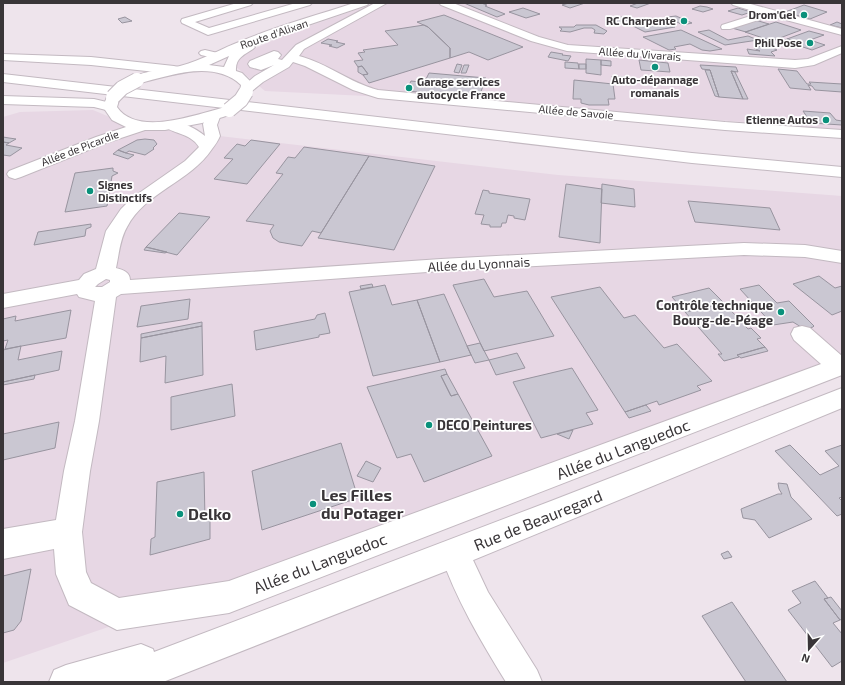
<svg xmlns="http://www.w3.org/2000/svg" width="845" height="685" font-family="'Exo 2',sans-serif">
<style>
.built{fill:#e7d7e4}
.building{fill:#cac7d2;stroke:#98949f}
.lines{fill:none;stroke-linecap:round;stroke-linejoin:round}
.minor-casing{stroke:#c3b9c1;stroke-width:2}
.major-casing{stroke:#c3b9c1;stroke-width:2}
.highway-casing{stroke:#c3b9c1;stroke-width:2}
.minor{fill:#fff;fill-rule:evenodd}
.major{fill:#fff;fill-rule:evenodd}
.highway{fill:#fff;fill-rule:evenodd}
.major-bridge-casing{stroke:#c3b9c1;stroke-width:16;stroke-linecap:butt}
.major-bridge{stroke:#fff;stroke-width:14}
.poi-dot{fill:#0a917b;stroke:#fff;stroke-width:1.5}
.labels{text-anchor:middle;stroke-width:3.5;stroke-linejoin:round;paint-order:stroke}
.far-poi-label{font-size:11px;font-weight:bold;fill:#393538;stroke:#fff;text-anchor:end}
.far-street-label{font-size:11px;fill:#393538;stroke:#fff}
.street-label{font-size:13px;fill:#393538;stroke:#fff}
.poi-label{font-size:13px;font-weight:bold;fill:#393538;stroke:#fff;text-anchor:end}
.near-street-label{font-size:16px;fill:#393538;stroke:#fff}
.near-poi-label{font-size:16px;font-weight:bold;fill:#393538;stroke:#fff;text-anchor:start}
</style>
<rect width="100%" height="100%" fill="#eee4ec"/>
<path class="built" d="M376 3H842V130L506 103 265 91 235 66 243 54 289 33Z
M93 110 141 130H168L558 175 842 196V376L3 663V117L20 112Z"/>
<path class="building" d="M464 3H481L487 5 485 6 505 14 497 17Z
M569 3H585L570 8 562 5Z
M638 3H651L637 8 630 6Z
M804 5 827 12 810 19 785 12Z
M700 6 707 7 713 9 703 12 692 9Z
M523 8 540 14 526 18 509 12Z
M738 8 751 12 742 15 728 11Z
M444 15 523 47 488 60 469 52 450 58V48L428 27 417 22Z
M676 16 692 23 683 25 667 17Z
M125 17 130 20 132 21 122 23 118 19Z
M618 17H624L629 20 623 21 625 23 618 24 609 20Z
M755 20 769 24 746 32 732 28Z
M662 21 675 27 645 32 633 26Z
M776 22 801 30 772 41 745 32Z
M837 22 842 24V28L830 25Z
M424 25 428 27 450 48V58L369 83 363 75 368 74 362 66 358 67 354 61 363 60 358 53 365 52 363 50 398 45 385 31Z
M576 25H596L607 31 604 34 594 33 595 30 592 28H584L570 32 560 31 562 29 559 27H574Z
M681 30 722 49 710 51 702 50 690 44 674 47 676 49 669 50 643 37Z
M709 30 728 40 748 36 758 40 725 45 698 32Z
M809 31 824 35 810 40 825 45 812 50 797 45 801 43 787 39Z
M328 39 338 41 336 42 345 44 337 48 329 46 332 45 321 43Z
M787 39 801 43 797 45 783 41Z
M766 45 777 50 771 52 775 56 749 54 747 49 760 51 754 48Z
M551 52 563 54 562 55 571 56 568 61 548 57Z
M586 59 601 60V75L586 73Z
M601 60 611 61V66L601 65Z
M639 60 668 63 670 72 641 70Z
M565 62 578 63 579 69 565 68Z
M457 64 462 65 459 73 454 72Z
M579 64H586V69H579Z
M464 65H469L466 73H461Z
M700 65 736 67 738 72 731 71 743 99 719 97 710 70 702 69Z
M362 66 368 74 363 75 358 72V67Z
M778 69 797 71 807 84H811L809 82 842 84V92L815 90 812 86 808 85 811 90 790 88Z
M705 70H710L719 97 715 96Z
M731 71 735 72 748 99H743Z
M429 73 486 78 479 97 406 91 411 81 420 82 421 78 426 79Z
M612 76 626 77 627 82 613 81Z
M574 80 613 84 615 99H608L609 105H589L581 103V99H573Z
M803 111 830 113 836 120 842 121V125L811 123Z
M3 137 9 138 16 139 9 143 3 142Z
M145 139 154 140 157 144 153 148 154 149 145 155 129 151 126 153 118 150 137 140Z
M251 140 280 144 247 184 214 179 233 159 224 158 237 144 245 146Z
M3 142 9 143 6 145 22 148 10 156 3 155Z
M304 147 369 156 321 233 312 231 302 246 279 242 273 238 270 231 274 225 246 221 283 174 276 173 288 157 295 158Z
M118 150 126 153 134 155 128 159 113 154Z
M369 156 435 166 394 250 318 238Z
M113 168V171L118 173 112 176 107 206 65 212 75 173Z
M566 184 602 189 600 243 559 237Z
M602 184 634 189 635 207 601 203Z
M483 190 489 191V193L530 199 525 220 514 218V216L508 215 506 223H502L501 227H490V225L481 224 484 215 475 214Z
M688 201 770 208 780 230 695 222Z
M179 213 210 217 177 255 146 247Z
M91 224V227L86 229 85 236 34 245 38 232Z
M146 247 167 252 165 253 144 250Z
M819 276 835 288 842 286V311L832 315 793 284Z
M484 279 494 297 527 291 554 336 484 351 453 285Z
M372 284 373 287 361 289 360 286Z
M385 285 392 305 417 300 440 362 373 376 349 292Z
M759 285 777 303 789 301 814 326 813 327 809 328 801 327 793 322 773 325 740 289Z
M600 287 624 318 635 315 664 348 677 344 712 381 697 386 701 390 659 405 657 401 625 412 551 297Z
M709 288 724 303 685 312 672 297Z
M444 294 471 355 440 362 417 300Z
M190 299 188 319 137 327 141 306Z
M724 303 748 329 751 328 761 338 757 339 765 347 737 355 739 357 724 361 718 354H722L685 312Z
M71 310 66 338 5 349 8 340 3 341V319L16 316 15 321Z
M325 313 330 333 319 335V337L256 350 254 331 315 319 317 315Z
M202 322V326L141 338V334Z
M202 326 203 375 165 383 166 356 140 362 141 338Z
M480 343 489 360 475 363 467 346Z
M21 346 18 360 62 351 59 370 3 382V350Z
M765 347 768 351 741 358 737 355Z
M517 353 525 368 496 375 489 360Z
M572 368 598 410 586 413 593 424 541 438 513 382Z
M445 369 447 374 441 376 451 396 458 394 492 456 424 482 411 454 397 458 367 387Z
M447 374 458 394 451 396 441 376Z
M35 375 34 379 3 385V382Z
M232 384 235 416 171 430V397Z
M646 405 651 411 629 418 625 412Z
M59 422 55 448 3 460V434Z
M573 430 569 439 557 434Z
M341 443 358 498 262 530 252 471Z
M790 445 820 475 839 466 825 451 842 445V497L839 498 842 501V514L837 516 775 451Z
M366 461 381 468 373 482 357 476Z
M204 472 205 519 210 518V539L150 555 151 539 155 537 157 482Z
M778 483 787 484 791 497 812 519 769 538 755 520 743 518 741 509 778 494H782L779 489Z
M728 551 732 557 724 559 721 554Z
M31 569 21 621 14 630 3 633V576Z
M815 581 828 598 824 599 840 620 833 623 842 634V661L832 667 788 610 801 603 792 591Z
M831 597 842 611V619L840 620 824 599Z
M732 602 787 682H746L702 616Z"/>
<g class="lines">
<g class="minor-casing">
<path id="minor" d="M237 3H253L251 5 195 22 209 28 296 3H312L310 5 208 35 182 23 181 21 182 19Z
M375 3H387L304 49 299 56C327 63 350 83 378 90L725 122 842 130V138L725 130 378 98 353 90 305 66 293 62 289 67 263 82 252 91H242L241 88 255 76 274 65 261 70 250 67 248 64 250 61 274 51 278 52 281 55 278 59 282 60 296 45Z
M439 3H453L539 37 568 45 795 60 808 59 842 46V53L814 65 795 68 567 51 531 41 441 5Z
M731 3H747L842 29V35L771 16 730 29H722L721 27 722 25 760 13 733 5Z
M205 50 222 54 224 56 222 58 218 59 201 55 199 53 201 51Z
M213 113 218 114 220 117 217 125 220 136C218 141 215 145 212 149 190 182 145 192 127 227 120 239 119 254 116 268 123 270 130 272 130 280L441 259 744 243 805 245 842 251V263L805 257 744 255 441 271 121 294 116 297 99 421 90 471 82 532 86 572 91 583 119 598 229 581 821 364 794 340 791 334 794 328 802 326 810 328 842 356V375L229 613 117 630 69 605 56 574 54 549 3 559V529L56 520 64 471 75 421 95 301 79 297 77 294 3 308V294L79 280 84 274 96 269 106 231 121 209 132 198 185 161 199 147C190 132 170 134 164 125L166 122C178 119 196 128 205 136L203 124 208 114ZM106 279 110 280V282L102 287H95L98 284Z
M455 538 465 543 488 592 537 670 542 682H506C480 640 456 599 440 553L445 543Z"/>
</g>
<g class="major-casing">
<path id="major" d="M354 3H369L367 5 252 44 255 47 253 49C244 55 235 58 236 71L242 73 253 84 251 95H241L240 92 241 85C213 59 169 76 137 84L133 83 131 80C137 71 169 69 180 66 203 60 222 48 244 40 280 25 318 15 354 3ZM229 56 224 67 209 65Z
M113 93 118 94 120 97 117 107C138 138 200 113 229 106L234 107 236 110 234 113 223 117 202 123 165 130H145L106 143 21 177 15 179 9 177 7 174 9 171 96 137 126 127 112 120 103 107 108 94Z
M842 388V408L454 568 163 682H49L54 670 66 665 141 644 153 649 154 652 551 501Z"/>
</g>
<g class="highway-casing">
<path id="highway" d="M3 54 91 57 174 66 178 67 180 70 178 73 174 74 91 65 3 60Z
M3 74 692 153 842 167V177L692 163 3 82Z
M3 96 94 99 115 104 117 107 115 110 110 111 94 107 3 104Z"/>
</g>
<use href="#minor" class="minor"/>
<use href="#major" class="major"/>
<use href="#highway" class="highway"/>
<g class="major-bridge-casing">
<path id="major-bridge" d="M113 97 122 88 137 80
M229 110 241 100 246 92"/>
</g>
<use href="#major-bridge" class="major-bridge"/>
</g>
<g class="poi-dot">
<circle cx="804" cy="15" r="4"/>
<circle cx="684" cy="21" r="4"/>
<circle cx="810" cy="43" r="4"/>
<circle cx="655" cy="67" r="4"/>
<circle cx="409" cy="88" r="4"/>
<circle cx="826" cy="120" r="4"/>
<circle cx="90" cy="191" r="4"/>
<circle cx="781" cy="312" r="4"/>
<circle cx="429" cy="425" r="4"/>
<circle cx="313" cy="504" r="4"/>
<circle cx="180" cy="514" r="4"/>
</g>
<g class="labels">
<g class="far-poi-label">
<text x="796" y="19">Drom'Gel</text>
<text x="676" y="25">RC Charpente</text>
<text x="802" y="47">Phil Pose</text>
<text x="655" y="84" text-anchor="middle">Auto-dépannage<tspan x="655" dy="13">romanais</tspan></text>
<text x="417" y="86" text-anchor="start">Garage services<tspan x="417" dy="13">autocycle France</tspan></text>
<text x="818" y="124">Etienne Autos</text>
<text x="98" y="189" text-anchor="start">Signes<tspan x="98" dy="13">Distinctifs</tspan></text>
</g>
<g class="far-street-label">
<text transform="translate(274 34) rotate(-19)" y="4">Route d'Alixan</text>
<text transform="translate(640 54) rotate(4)" y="4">Allée du Vivarais</text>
<text transform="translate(576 112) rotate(5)" y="4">Allée de Savoie</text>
<text transform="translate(80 148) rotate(-21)" y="4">Allée de Picardie</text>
</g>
<g class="street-label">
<text transform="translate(479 264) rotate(-3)" y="5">Allée du Lyonnais</text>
</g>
<g class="poi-label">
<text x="773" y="310">Contrôle technique<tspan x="773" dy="15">Bourg-de-Péage</tspan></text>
<text x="437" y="430" text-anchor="start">DECO Peintures</text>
</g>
<g class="near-street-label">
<text transform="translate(623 449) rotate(-21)" y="6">Allée du Languedoc</text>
<text transform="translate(538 520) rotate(-22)" y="6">Rue de Beauregard</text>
<text transform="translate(320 563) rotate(-21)" y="6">Allée du Languedoc</text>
</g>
<g class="near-poi-label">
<text x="321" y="501">Les Filles<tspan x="321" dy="18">du Potager</tspan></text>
<text x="188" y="520">Delko</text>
</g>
</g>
<rect width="845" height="685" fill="none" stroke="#393538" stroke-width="8"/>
<g transform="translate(809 649) rotate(200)" stroke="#ffffff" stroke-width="3" paint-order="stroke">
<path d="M0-3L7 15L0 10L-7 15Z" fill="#393538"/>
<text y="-6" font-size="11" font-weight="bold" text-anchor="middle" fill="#393538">N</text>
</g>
</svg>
